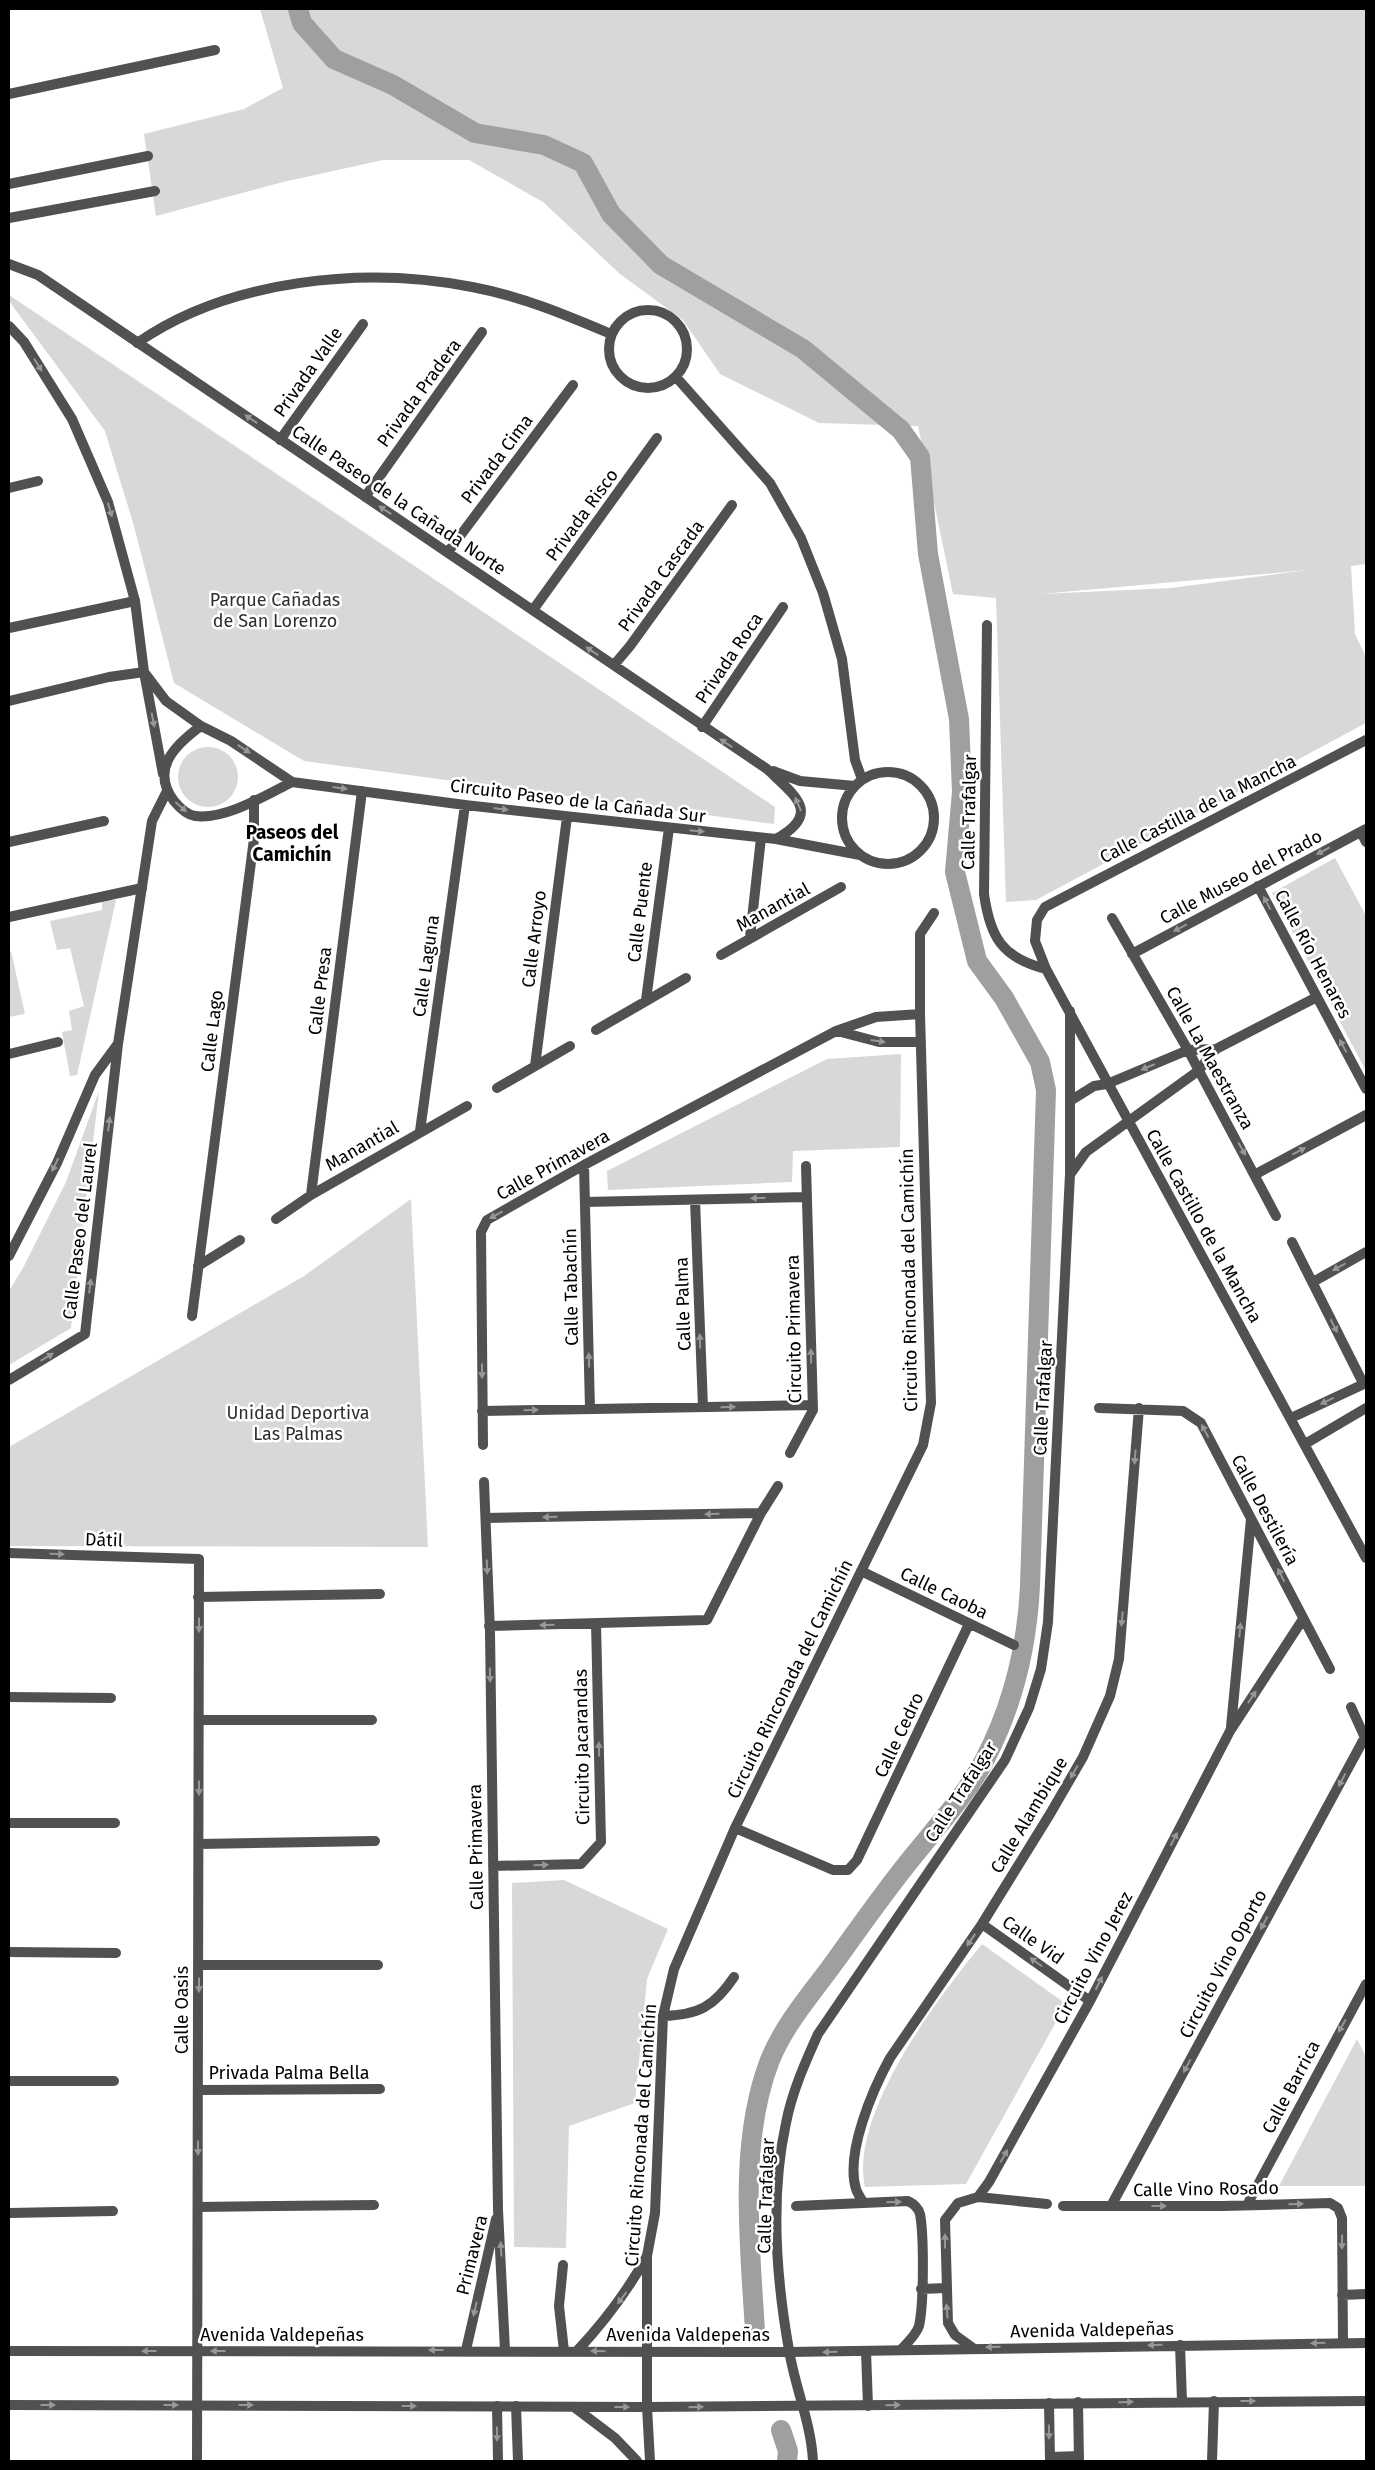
<svg xmlns="http://www.w3.org/2000/svg" width="1375" height="2470" font-family="'Fira Sans',sans-serif">
<style>
.green{fill:#d8d8d8;fill-rule:evenodd}
.lines{fill:none;stroke-linecap:round;stroke-linejoin:round}
.canal{stroke:#9f9f9f;stroke-width:20}
.service{stroke:#515151;stroke-width:10}
.minor{stroke:#515151;stroke-width:10}
.tertiary{stroke:#515151;stroke-width:10}
.oneway{fill:#979797}
.labels{text-anchor:middle;stroke-width:5;stroke-linejoin:round;paint-order:stroke}
.street-label{font-size:18px;fill:#000;stroke:#fff}
.park-label{font-size:18px;fill:#2f2f2f;stroke:#fff}
.neighbourhood-label{font-size:19px;font-weight:bold;fill:#000;stroke:#fff}
</style>
<rect width="100%" height="100%" fill="#fff"/>
<path class="green" d="M260 9H1366V564L1351 566 1355 634 1366 657V723L1036 900 1006 902 996 598 953 594 918 426 819 423 720 374 683 320 620 274 543 202 469 160H383L283 182 156 216 144 134 244 109 283 88ZM1308 570 1171 588 1040 594Z
M9 295 775 807 774 824 304 761 174 683 134 526 105 431 9 301Z
M178 777a30 30 0 1 1 60 0a30 30 0 1 1-60 0Z
M1335 858 1366 916V1071L1272 893Z
M102 900H116L77 1075 70 1076 62 1032 72 1030 69 1011 84 1006 70 948 57 950 50 921 102 910Z
M11 951 25 1014 9 1017V952Z
M901 1054 900 1147 793 1151 792 1182 608 1190 607 1171 827 1059Z
M99 1091 71 1328 9 1365V1291L23 1268 66 1182Z
M411 1199 428 1547 9 1546V1447L304 1276Z
M564 1880 668 1929 647 1979 635 2103 569 2126 566 2248 514 2247 512 1883Z
M982 1944 1066 2004 966 2184 865 2187C849 2114 938 1998 982 1944Z
M1357 2039 1366 2057V2186H1279Z"/>
<g class="lines">
<path class="canal" d="M298 9 302 23 334 59 393 85 475 133 544 145 583 163 611 214 661 265 803 349 901 430 920 457 928 554 959 719 962 792 955 872 977 961 1004 998 1040 1062 1046 1090 1030 1586C1027 1648 1013 1706 984 1761 966 1795 939 1824 915 1854 887 1888 862 1924 836 1960 813 1992 785 2023 770 2060 738 2142 750 2245 755 2331
M781 2430 788 2451 787 2461"/>
<path class="service" d="M9 488 38 481
M9 628 135 601
M9 701 109 677 144 672
M9 842 104 821
M9 917 142 888
M9 1054 58 1042
M563 2265 559 2306 564 2351
M1212 2461 1214 2401"/>
<path class="minor" d="M9 94 215 50
M9 184 148 156
M9 218 155 191
M9 264 38 275 767 769C794 795 823 813 776 839
M609 349a39 39 0 1 1 78 0a39 39 0 1 1-78 0Z
M9 326 24 342 72 419 108 502 135 601 144 672 163 774
M137 343C229 279 364 266 472 287 521 296 566 315 611 334
M676 377 770 483 801 538 823 593 842 659 855 760 862 779
M280 440 363 324
M365 497 482 332
M448 552 573 385
M533 610 657 438
M987 625 984 894C990 937 1002 958 1046 969
M614 665 630 646 732 505
M144 672 166 701 201 726 231 741 292 782 465 805 776 839 860 855
M201 726C175 745 150 769 174 801 179 807 187 815 195 816 225 820 266 795 292 782
M702 727 783 607
M1366 740 1045 907 1037 920 1035 941 1046 969 1366 1558
M773 771 800 781 855 786
M842 818a46 46 0 1 1 92 0a46 46 0 1 1-92 0Z
M1361 832 1366 842
M1258 886 1366 1089
M1112 918 1188 1050 1276 1216
M750 937 761 838
M1132 954 1366 829
M721 955 841 887
M646 1000 669 828
M596 1030 686 978
M837 1031 879 1042H921
M535 1066 567 817
M497 1088 570 1046
M1070 1101 1094 1086 1107 1084 1188 1050 1216 1049
M420 1131 465 805
M584 1165 590 1409
M1071 1173 1086 1152 1198 1071 1216 1049 1317 997
M1256 1174 1366 1115
M311 1195 362 791
M695 1200 703 1407
M585 1202 807 1197
M276 1219 311 1195 467 1106
M1292 1242 1363 1383
M9 1256 57 1163 95 1075 117 1045
M198 1266 240 1240
M1313 1282 1366 1252
M192 1316 254 839V800
M9 1380 85 1334 118 1044 152 821 167 791
M1099 1408 1183 1411 1201 1423 1330 1669
M482 1411 813 1405
M1291 1418 1366 1383
M1305 1444 1366 1408
M483 1445 481 1232 487 1220 584 1165 836 1031 876 1017 920 1014
M790 1453 813 1410 806 1166
M484 1482 490 1632 498 2210 505 2350
M486 1518 761 1513
M9 1553 199 1559 197 2461
M861 1571 1014 1645
M198 1597 380 1594
M489 1626 707 1620 761 1513 778 1486
M9 1697 111 1698
M1351 1707 1366 1740
M199 1720H372
M1231 1727 1251 1519
M9 1823H115
M735 1828 833 1870H848L857 1860 969 1624
M199 1844 375 1841
M493 1866 581 1864 601 1842 596 1623
M982 1924 1090 2001
M9 1952 116 1953
M199 1965H378
M663 2016C698 2015 714 2007 734 1977
M9 2081H114
M198 2090 380 2089
M978 2197 989 2182 1090 2001 1230 1731 1303 1619
M863 2202C861 2198 857 2193 856 2189 845 2153 873 2089 890 2058L982 1924 1050 1814 1083 1757 1110 1696 1119 1659 1139 1408
M1247 2205 1366 1984
M796 2206 908 2201C914 2204 918 2207 920 2214 924 2236 924 2304 919 2326 916 2335 907 2343 901 2350
M1063 2206H1223L1330 2203 1338 2208 1342 2218 1343 2343
M1111 2206 1365 1737
M198 2207 374 2205
M9 2213 113 2211
M921 2289 946 2288
M1342 2295 1366 2294
M973 2348 955 2335 948 2323 945 2220 958 2203 978 2197 1047 2204
M466 2350 496 2219
M1078 2402 1079 2461
M1049 2403 1050 2461
M497 2406 498 2461
M516 2406 518 2461
M1050 2457 1079 2456
M650 2461 647 2407V2256L655 2213 663 2016 674 1969 735 1828 923 1445 931 1403 920 1014V934L934 913
M813 2461C811 2422 795 2388 789 2350 776 2277 770 2196 786 2123 792 2092 805 2063 818 2034L1005 1760 1029 1708 1041 1669 1048 1622 1070 1174V1011"/>
<path class="tertiary" d="M1180 2345 1182 2401
M9 2351 789 2352 1366 2343
M577 2351C605 2321 627 2292 647 2256
M866 2351 868 2406
M9 2405 647 2407 1366 2401
M574 2407 615 2438 637 2461"/>
</g>
<defs><path id="oneway-solid" d="M-6-.8H1V-3.2L6.5 0L1 3.2V.8H-6Z" transform="scale(1.25)"/></defs>
<g class="oneway">
<use href="#oneway-solid" transform="translate(38 365) rotate(58)"/>
<use href="#oneway-solid" transform="translate(251 419) rotate(-146)"/>
<use href="#oneway-solid" transform="translate(110 510) rotate(74)"/>
<use href="#oneway-solid" transform="translate(385 510) rotate(-147)"/>
<use href="#oneway-solid" transform="translate(592 651) rotate(-146)"/>
<use href="#oneway-solid" transform="translate(153 720) rotate(79)"/>
<use href="#oneway-solid" transform="translate(726 743) rotate(-147)"/>
<use href="#oneway-solid" transform="translate(244 749) rotate(33)"/>
<use href="#oneway-solid" transform="translate(340 788) rotate(7)"/>
<use href="#oneway-solid" transform="translate(798 804) rotate(-114)"/>
<use href="#oneway-solid" transform="translate(181 807) rotate(41)"/>
<use href="#oneway-solid" transform="translate(501 809) rotate(7)"/>
<use href="#oneway-solid" transform="translate(697 831) rotate(6)"/>
<use href="#oneway-solid" transform="translate(1323 851) rotate(152)"/>
<use href="#oneway-solid" transform="translate(1267 903) rotate(-118)"/>
<use href="#oneway-solid" transform="translate(1180 928) rotate(152)"/>
<use href="#oneway-solid" transform="translate(878 1041) rotate(8)"/>
<use href="#oneway-solid" transform="translate(1343 1046) rotate(-118)"/>
<use href="#oneway-solid" transform="translate(1148 1067) rotate(157)"/>
<use href="#oneway-solid" transform="translate(109 1124) rotate(-83)"/>
<use href="#oneway-solid" transform="translate(1242 1149) rotate(61)"/>
<use href="#oneway-solid" transform="translate(1299 1151) rotate(-28)"/>
<use href="#oneway-solid" transform="translate(55 1165) rotate(116)"/>
<use href="#oneway-solid" transform="translate(758 1198) rotate(179)"/>
<use href="#oneway-solid" transform="translate(496 1215) rotate(151)"/>
<use href="#oneway-solid" transform="translate(1339 1267) rotate(151)"/>
<use href="#oneway-solid" transform="translate(90 1286) rotate(-83)"/>
<use href="#oneway-solid" transform="translate(1334 1326) rotate(63)"/>
<use href="#oneway-solid" transform="translate(700 1341) rotate(-92)"/>
<use href="#oneway-solid" transform="translate(811 1356) rotate(-91)"/>
<use href="#oneway-solid" transform="translate(47 1357) rotate(-31)"/>
<use href="#oneway-solid" transform="translate(589 1360) rotate(-91)"/>
<use href="#oneway-solid" transform="translate(482 1371) rotate(90)"/>
<use href="#oneway-solid" transform="translate(1327 1401) rotate(154)"/>
<use href="#oneway-solid" transform="translate(728 1407) rotate(-1)"/>
<use href="#oneway-solid" transform="translate(531 1410) rotate(-1)"/>
<use href="#oneway-solid" transform="translate(1205 1431) rotate(-118)"/>
<use href="#oneway-solid" transform="translate(1135 1457) rotate(95)"/>
<use href="#oneway-solid" transform="translate(712 1514) rotate(179)"/>
<use href="#oneway-solid" transform="translate(550 1517) rotate(179)"/>
<use href="#oneway-solid" transform="translate(57 1554) rotate(2)"/>
<use href="#oneway-solid" transform="translate(487 1567) rotate(88)"/>
<use href="#oneway-solid" transform="translate(1281 1575) rotate(-117)"/>
<use href="#oneway-solid" transform="translate(1122 1619) rotate(95)"/>
<use href="#oneway-solid" transform="translate(199 1625) rotate(90)"/>
<use href="#oneway-solid" transform="translate(547 1625) rotate(178)"/>
<use href="#oneway-solid" transform="translate(1240 1630) rotate(-84)"/>
<use href="#oneway-solid" transform="translate(490 1675) rotate(89)"/>
<use href="#oneway-solid" transform="translate(1252 1697) rotate(-57)"/>
<use href="#oneway-solid" transform="translate(599 1749) rotate(-91)"/>
<use href="#oneway-solid" transform="translate(1074 1772) rotate(119)"/>
<use href="#oneway-solid" transform="translate(1342 1780) rotate(118)"/>
<use href="#oneway-solid" transform="translate(199 1788) rotate(90)"/>
<use href="#oneway-solid" transform="translate(1174 1839) rotate(-63)"/>
<use href="#oneway-solid" transform="translate(541 1865) rotate(-1)"/>
<use href="#oneway-solid" transform="translate(1264 1923) rotate(118)"/>
<use href="#oneway-solid" transform="translate(971 1940) rotate(125)"/>
<use href="#oneway-solid" transform="translate(1036 1962) rotate(-145)"/>
<use href="#oneway-solid" transform="translate(1099 1983) rotate(-63)"/>
<use href="#oneway-solid" transform="translate(199 1985) rotate(90)"/>
<use href="#oneway-solid" transform="translate(1342 2026) rotate(119)"/>
<use href="#oneway-solid" transform="translate(1187 2066) rotate(118)"/>
<use href="#oneway-solid" transform="translate(198 2148) rotate(90)"/>
<use href="#oneway-solid" transform="translate(1004 2156) rotate(-61)"/>
<use href="#oneway-solid" transform="translate(894 2202) rotate(-2)"/>
<use href="#oneway-solid" transform="translate(1296 2204) rotate(-2)"/>
<use href="#oneway-solid" transform="translate(1159 2206)"/>
<use href="#oneway-solid" transform="translate(945 2241) rotate(-90)"/>
<use href="#oneway-solid" transform="translate(1342 2242) rotate(91)"/>
<use href="#oneway-solid" transform="translate(501 2249) rotate(-94)"/>
<use href="#oneway-solid" transform="translate(622 2298) rotate(127)"/>
<use href="#oneway-solid" transform="translate(475 2309) rotate(103)"/>
<use href="#oneway-solid" transform="translate(947 2311) rotate(-94)"/>
<use href="#oneway-solid" transform="translate(1318 2343) rotate(179)"/>
<use href="#oneway-solid" transform="translate(1155 2345) rotate(179)"/>
<use href="#oneway-solid" transform="translate(993 2347) rotate(179)"/>
<use href="#oneway-solid" transform="translate(436 2350) rotate(180)"/>
<use href="#oneway-solid" transform="translate(149 2351) rotate(-180)"/>
<use href="#oneway-solid" transform="translate(218 2351) rotate(180)"/>
<use href="#oneway-solid" transform="translate(598 2351) rotate(-179)"/>
<use href="#oneway-solid" transform="translate(830 2352) rotate(179)"/>
<use href="#oneway-solid" transform="translate(1248 2401)"/>
<use href="#oneway-solid" transform="translate(1126 2402) rotate(-1)"/>
<use href="#oneway-solid" transform="translate(48 2405)"/>
<use href="#oneway-solid" transform="translate(171 2405)"/>
<use href="#oneway-solid" transform="translate(246 2405)"/>
<use href="#oneway-solid" transform="translate(893 2405) rotate(-1)"/>
<use href="#oneway-solid" transform="translate(409 2406)"/>
<use href="#oneway-solid" transform="translate(622 2407)"/>
<use href="#oneway-solid" transform="translate(696 2407) rotate(-1)"/>
<use href="#oneway-solid" transform="translate(1049 2432) rotate(89)"/>
<use href="#oneway-solid" transform="translate(497 2434) rotate(89)"/>
</g>
<g class="labels">
<g class="street-label">
<text transform="translate(308 372) rotate(-55)" y="6">Privada Valle</text>
<text transform="translate(419 393) rotate(-54)" y="6">Privada Pradera</text>
<text transform="translate(497 459) rotate(-53)" y="6">Privada Cima</text>
<text transform="translate(399 500) rotate(34)" y="6">Calle Paseo de la Cañada Norte</text>
<text transform="translate(582 515) rotate(-54)" y="6">Privada Risco</text>
<text transform="translate(661 576) rotate(-54)" y="6">Privada Cascada</text>
<text transform="translate(729 658) rotate(-56)" y="6">Privada Roca</text>
<text transform="translate(578 801) rotate(7)" y="6">Circuito Paseo de la Cañada Sur</text>
<text transform="translate(1198 809) rotate(-27)" y="6">Calle Castilla de la Mancha</text>
<text transform="translate(969 812) rotate(-89)" y="6">Calle Trafalgar</text>
<text transform="translate(1241 877) rotate(-28)" y="6">Calle Museo del Prado</text>
<text transform="translate(773 907) rotate(-29)" y="6">Manantial</text>
<text transform="translate(640 912) rotate(-83)" y="6">Calle Puente</text>
<text transform="translate(534 939) rotate(-83)" y="6">Calle Arroyo</text>
<text transform="translate(1313 954) rotate(62)" y="6">Calle Río Henares</text>
<text transform="translate(426 966) rotate(-82)" y="6">Calle Laguna</text>
<text transform="translate(320 991) rotate(-83)" y="6">Calle Presa</text>
<text transform="translate(212 1031) rotate(-83)" y="6">Calle Lago</text>
<text transform="translate(1210 1058) rotate(61)" y="6">Calle La Maestranza</text>
<text transform="translate(362 1146) rotate(-30)" y="6">Manantial</text>
<text transform="translate(553 1165) rotate(-29)" y="6">Calle Primavera</text>
<text transform="translate(1204 1226) rotate(61)" y="6">Calle Castillo de la Mancha</text>
<text transform="translate(80 1231) rotate(-83)" y="6">Calle Paseo del Laurel</text>
<text transform="translate(909 1280) rotate(-91)" y="6">Circuito Rinconada del Camichín</text>
<text transform="translate(571 1287) rotate(-91)" y="6">Calle Tabachín</text>
<text transform="translate(683 1304) rotate(-92)" y="6">Calle Palma</text>
<text transform="translate(794 1329) rotate(-91)" y="6">Circuito Primavera</text>
<text transform="translate(1043 1398) rotate(-87)" y="6">Calle Trafalgar</text>
<text transform="translate(1265 1510) rotate(62)" y="6">Calle Destilería</text>
<text transform="translate(104 1540) rotate(2)" y="6">Dátil</text>
<text transform="translate(944 1593) rotate(26)" y="6">Calle Caoba</text>
<text transform="translate(790 1679) rotate(-64)" y="6">Circuito Rinconada del Camichín</text>
<text transform="translate(899 1735) rotate(-65)" y="6">Calle Cedro</text>
<text transform="translate(582 1747) rotate(-91)" y="6">Circuito Jacarandas</text>
<text transform="translate(961 1792) rotate(-57)" y="6">Calle Trafalgar</text>
<text transform="translate(1029 1815) rotate(-59)" y="6">Calle Alambique</text>
<text transform="translate(476 1847) rotate(-91)" y="6">Calle Primavera</text>
<text transform="translate(1033 1940) rotate(35)" y="6">Calle Vid</text>
<text transform="translate(1093 1958) rotate(-62)" y="6">Circuito Vino Jerez</text>
<text transform="translate(1223 1964) rotate(-62)" y="6">Circuito Vino Oporto</text>
<text transform="translate(182 2010) rotate(-90)" y="6">Calle Oasis</text>
<text x="289" y="2079">Privada Palma Bella</text>
<text transform="translate(1291 2087) rotate(-62)" y="6">Calle Barrica</text>
<text transform="translate(641 2135) rotate(-86)" y="6">Circuito Rinconada del Camichín</text>
<text transform="translate(1206 2189) rotate(-1)" y="6">Calle Vino Rosado</text>
<text transform="translate(766 2196) rotate(-88)" y="6">Calle Trafalgar</text>
<text transform="translate(472 2255) rotate(-76)" y="6">Primavera</text>
<text transform="translate(1092 2330) rotate(-1)" y="6">Avenida Valdepeñas</text>
<text x="282" y="2341">Avenida Valdepeñas</text>
<text x="688" y="2341">Avenida Valdepeñas</text>
</g>
<g class="park-label">
<text x="275" y="606">Parque Cañadas<tspan x="275" dy="21">de San Lorenzo</tspan></text>
<text x="298" y="1419">Unidad Deportiva<tspan x="298" dy="21">Las Palmas</tspan></text>
</g>
<g class="neighbourhood-label">
<text x="292" y="839">Paseos del<tspan x="292" dy="22">Camichín</tspan></text>
</g>
</g>
<rect width="1375" height="2470" fill="none" stroke="#000000" stroke-width="20"/>
</svg>
